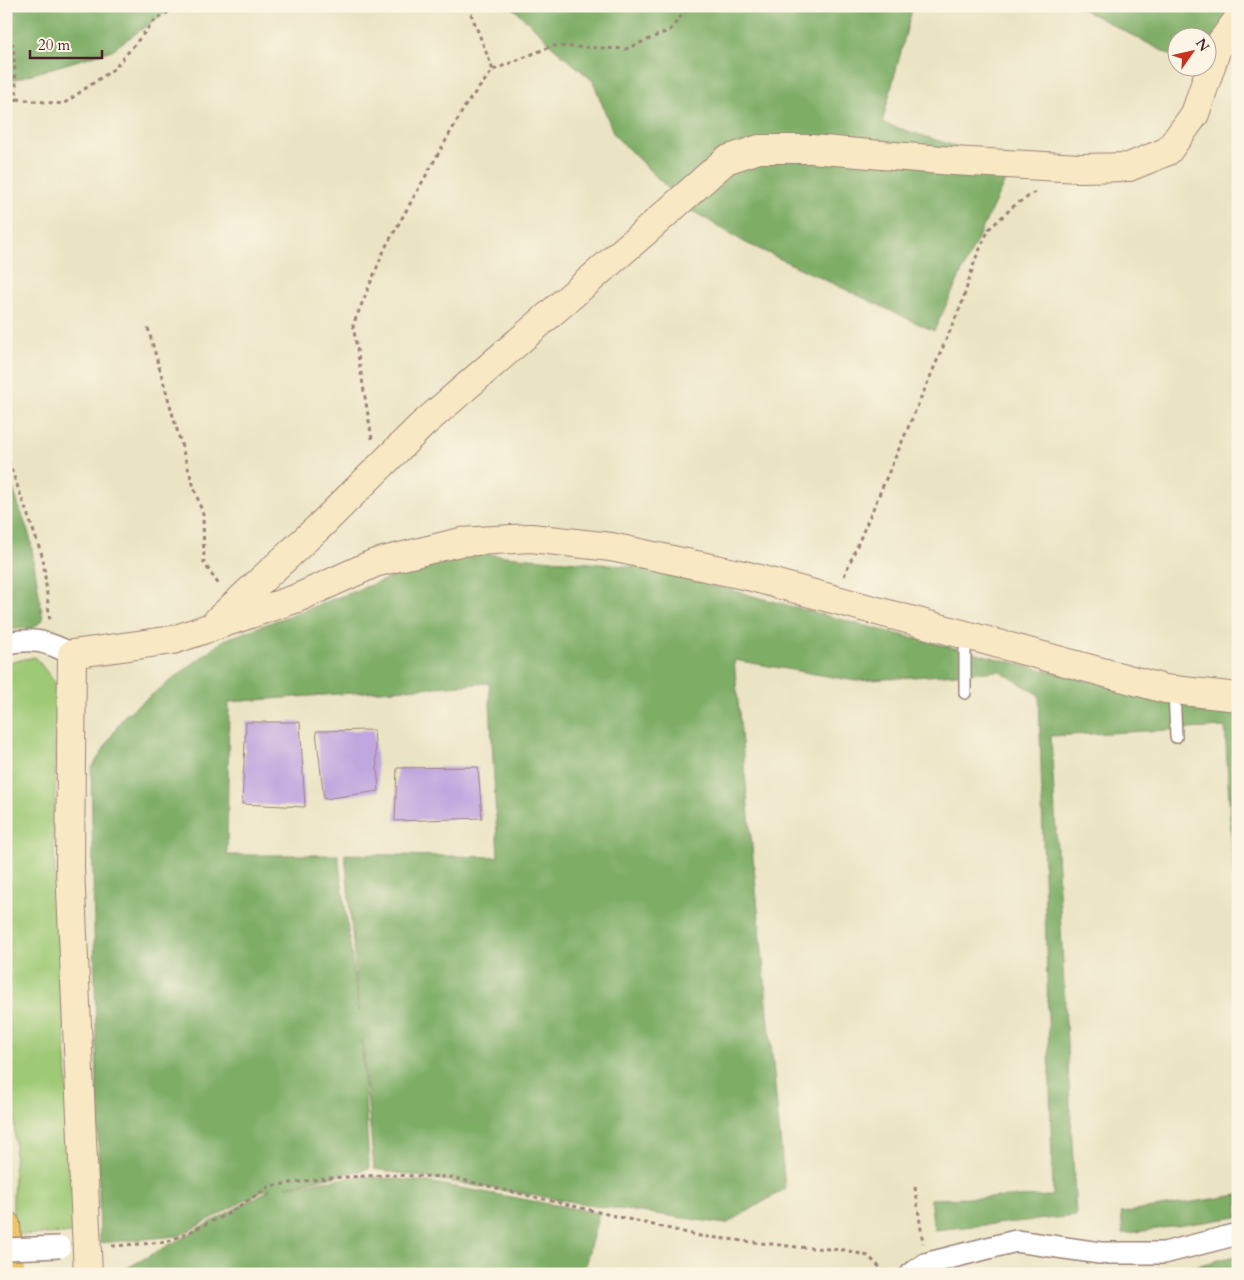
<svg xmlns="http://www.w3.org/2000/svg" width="1244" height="1280" font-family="Cardo,serif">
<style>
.green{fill:#9ec975;stroke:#747450}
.forest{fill:#7ead66;stroke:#646648;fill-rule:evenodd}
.building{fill:#c0a7df}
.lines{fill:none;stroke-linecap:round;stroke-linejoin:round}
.lane-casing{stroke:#9a8278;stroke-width:14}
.street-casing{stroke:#9a8278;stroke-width:24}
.secondary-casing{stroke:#9a8278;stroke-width:30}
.highway-casing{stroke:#9a8278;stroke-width:30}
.path{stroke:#9a8278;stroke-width:3;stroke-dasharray:4 4;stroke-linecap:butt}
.lane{stroke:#fff;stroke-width:11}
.street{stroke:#fff;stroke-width:21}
.secondary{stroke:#f8e8c3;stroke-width:28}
.highway{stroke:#eec569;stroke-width:28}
.street-bridge-casing{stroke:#9a8278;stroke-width:24;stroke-linecap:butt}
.street-bridge{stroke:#fff;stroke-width:21}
</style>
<rect width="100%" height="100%" fill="#fcf5e5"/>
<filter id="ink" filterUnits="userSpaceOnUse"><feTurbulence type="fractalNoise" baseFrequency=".02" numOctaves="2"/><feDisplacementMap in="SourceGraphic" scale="10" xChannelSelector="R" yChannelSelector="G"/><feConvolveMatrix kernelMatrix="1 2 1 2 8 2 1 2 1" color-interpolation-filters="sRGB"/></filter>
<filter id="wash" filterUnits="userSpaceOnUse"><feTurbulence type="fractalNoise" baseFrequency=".0096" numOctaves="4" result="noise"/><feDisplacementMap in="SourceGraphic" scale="20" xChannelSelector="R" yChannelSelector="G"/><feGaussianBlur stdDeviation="1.12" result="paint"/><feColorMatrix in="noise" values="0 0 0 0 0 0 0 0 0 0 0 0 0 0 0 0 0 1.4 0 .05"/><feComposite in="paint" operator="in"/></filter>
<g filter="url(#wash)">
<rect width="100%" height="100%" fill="#ebe4c4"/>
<path class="green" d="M35 657 57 685 54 852 76 1233 12 1235 15 1141 10 1029 6 1001V663Z"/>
<path class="forest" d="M6 6H175L112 50 6 82Z
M511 6H913L882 123 1013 164 934 331 744 242 688 208 614 135 593 81 552 46 543 36Z
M1076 6H1238L1207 48 1206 38H1176V58Z
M6 470 30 537 43 620 33 628 6 630Z
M459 552 648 568 881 630 1174 702 1238 704V956L1225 727 1051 736 1076 1216 934 1230 930 1199 1053 1196 1039 695 1000 671 856 681 734 660 785 1189 726 1224 597 1206 374 1169 362 1040 369 1169 286 1186 363 1176 428 1182 599 1213 583 1274H116L271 1189 264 1190 179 1236 100 1243 91 769 124 716 224 640ZM489 683 498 857 345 854 359 1011 338 855H227L229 702Z
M1238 1195V1217L1123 1234 1121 1213Z
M1238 1255V1274H1162H1165Z"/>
<g id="blocks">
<path class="building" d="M246 722H300L305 807 242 804Z
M374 730 379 791 324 799 316 731Z
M478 767 482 818 395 821 397 768Z"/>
</g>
</g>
<g filter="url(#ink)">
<use href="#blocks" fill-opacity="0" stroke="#9a8278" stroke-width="1"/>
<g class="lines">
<g class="lane-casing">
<path id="lane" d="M1174 690 1176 737
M965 693V635"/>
</g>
<g class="street-casing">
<path id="street" d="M6 643C35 638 46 641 72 654
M911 1274 925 1264 1016 1241 1100 1253H1164L1238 1234"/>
</g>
<g class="secondary-casing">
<path id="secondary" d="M218 620 320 526 422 425 645 232 726 160 759 149H811L953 161 1080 168 1129 167 1168 151 1195 114 1217 48 1238 19
M88 1274 70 868 72 654 173 640 295 599 375 563 460 542 531 538 611 547 748 576 1165 689 1238 697"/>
</g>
<g class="highway-casing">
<path id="highway" d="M6 1225 9 1274"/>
</g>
<path class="path" d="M468 6 493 70
M6 37 13 45 17 99 6 103
M17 99 63 104 115 68 154 21 178 6
M148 328 187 465 203 515 204 563 219 585
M372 439 353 325 385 248 467 103 493 70 552 46 626 49 670 30 689 6
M6 454 43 558 50 622
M844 576 962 303 975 260 989 229 1016 204 1036 192
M915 1187 923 1243
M112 1246 167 1242 226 1215 270 1186 327 1178 385 1175 450 1177 700 1236 797 1247 845 1250 868 1256 887 1274"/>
<use href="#lane" class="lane"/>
<use href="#street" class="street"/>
<use href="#secondary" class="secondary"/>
<use href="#highway" class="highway"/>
<g class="street-bridge-casing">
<path id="street-bridge" d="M6 1249 60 1247"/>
</g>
<use href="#street-bridge" class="street-bridge"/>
</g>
</g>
<rect width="1244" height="1280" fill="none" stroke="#fcf5e5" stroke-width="25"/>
<g transform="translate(1192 52) rotate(56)"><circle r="24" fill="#fcf5e5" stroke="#b59f9b"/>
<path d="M0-4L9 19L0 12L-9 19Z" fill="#c8321e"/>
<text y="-8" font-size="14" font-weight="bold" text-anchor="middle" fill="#4a1f2b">N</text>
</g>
<path d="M30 50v8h72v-8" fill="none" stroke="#4a1f2b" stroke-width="2.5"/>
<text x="38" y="50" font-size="15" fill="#4a1f2b" stroke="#fcf5e5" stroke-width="4" paint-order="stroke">20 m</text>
</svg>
